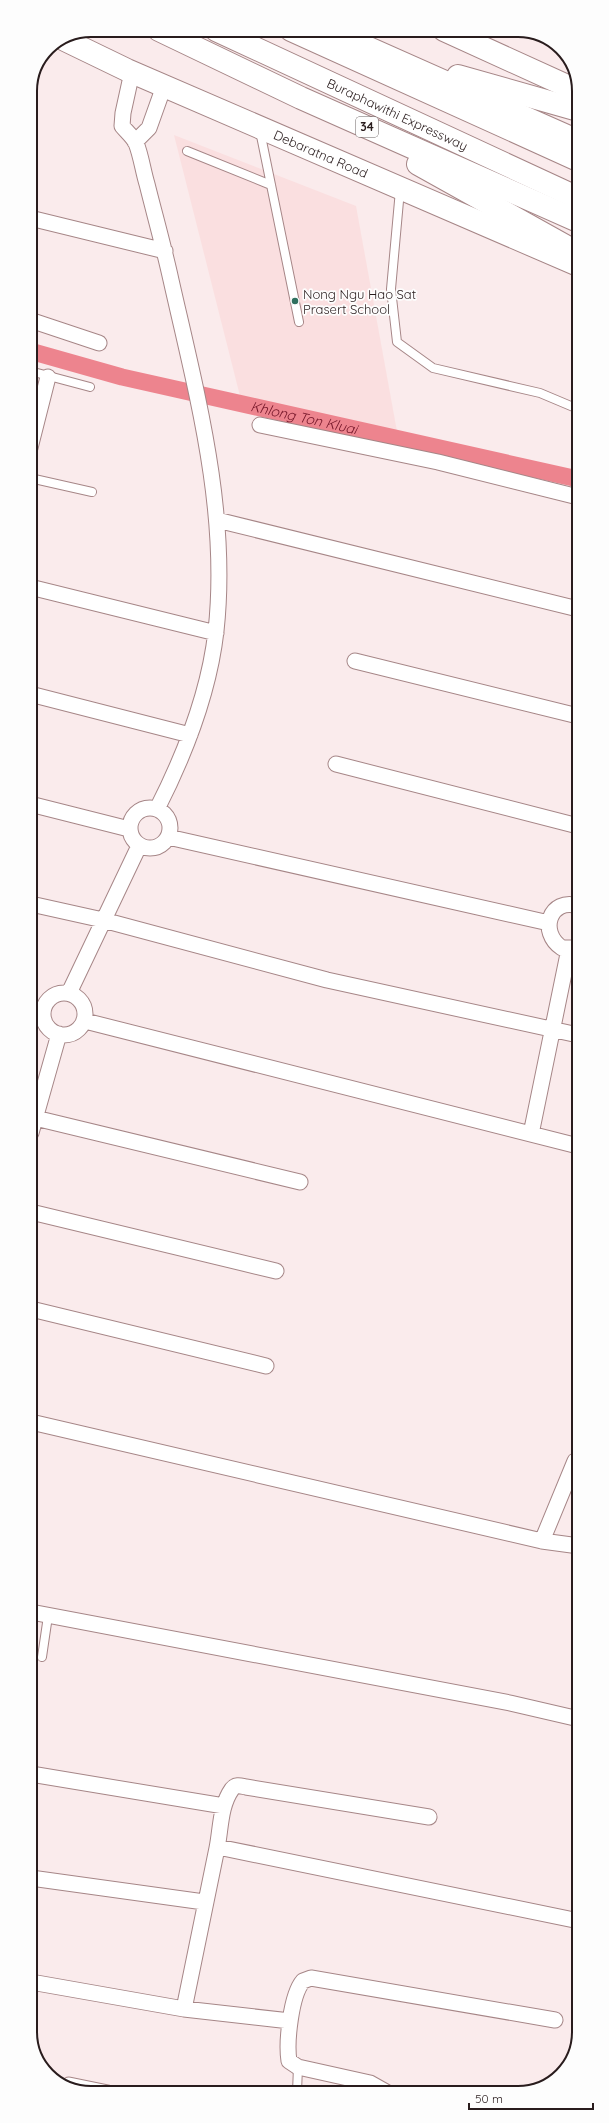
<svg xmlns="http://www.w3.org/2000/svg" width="609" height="2123" font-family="Quicksand,sans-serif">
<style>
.built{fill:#fadfe0}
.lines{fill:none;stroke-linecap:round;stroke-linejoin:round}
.canal{stroke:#ed848e;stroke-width:17}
.lane-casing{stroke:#a68687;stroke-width:10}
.street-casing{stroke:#a68687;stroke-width:17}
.secondary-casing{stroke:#a68687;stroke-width:24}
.highway-casing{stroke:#a68687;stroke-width:24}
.lane{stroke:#fff;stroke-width:8}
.street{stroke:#fff;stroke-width:15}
.secondary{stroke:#fff;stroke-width:22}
.highway{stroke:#fff;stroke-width:22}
.poi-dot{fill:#2f705f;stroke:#fdfdfd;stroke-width:1.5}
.labels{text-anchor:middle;stroke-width:3.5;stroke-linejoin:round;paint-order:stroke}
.shield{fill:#fdfdfd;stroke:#696060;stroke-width:1}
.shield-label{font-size:12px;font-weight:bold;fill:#291c1d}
.street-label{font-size:13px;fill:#291c1d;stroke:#fdfdfd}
.poi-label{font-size:13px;fill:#291c1d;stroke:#fdfdfd;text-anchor:start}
.water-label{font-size:14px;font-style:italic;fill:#741629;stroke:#fdfdfd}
.rim{fill:none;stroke:#291c1d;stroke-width:2}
</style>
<rect width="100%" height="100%" fill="#faebec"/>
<path class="built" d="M174 135 356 206 398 437 240 396Z"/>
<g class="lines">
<path class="canal" id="s1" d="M30 351 122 377 578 479"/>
<g class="lane-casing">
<path id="lane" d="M480 46 487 30
M260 131 299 322
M187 151 271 185
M400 190 391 289 397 342 433 368 540 393 578 409
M30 371 90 387
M30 478 92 492
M42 1657 48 1616
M297 2092 298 2067"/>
</g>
<g class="street-casing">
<path id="street" d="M132 72 123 113 122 126C126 131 133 137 136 143 141 155 143 171 147 184 155 216 164 248 171 280 197 395 229 512 216 631 209 693 185 754 157 809
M135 142 149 128 164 86
M30 218 165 251
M30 320 99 343
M260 425 438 462 578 497
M30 448 48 377
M217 520 578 609
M30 587 216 633
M355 661 578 716
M30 694 190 735
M336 764 578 826
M30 804 129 829
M130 828a20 20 0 1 1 40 0a20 20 0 1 1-40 0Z
M168 837 549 923
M31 904 103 920 327 980 578 1035
M578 906C550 897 538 932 562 948H578
M69 993 139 846
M43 1014a21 21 0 1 1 42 0a21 21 0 1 1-42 0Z
M85 1021 578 1146
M31 1117 300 1182
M31 1133 59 1034
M531 1134 569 949
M31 1212 276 1271
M31 1309 266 1366
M31 1422 542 1541 579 1546
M542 1541 575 1461
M31 1612 510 1703 579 1719
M31 1774 224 1806
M218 1847 579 1921
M31 1878 204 1902
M31 1982 184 2009 290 2021
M184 2009C195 1955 206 1901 217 1848 221 1828 220 1806 232 1789 236 1784 241 1786 246 1787L429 1817
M69 2085 108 2093
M386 2092 370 2083 298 2067 289 2061C286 2042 291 1995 303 1981L311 1978 555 2020"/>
</g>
<g class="secondary-casing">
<g id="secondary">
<path d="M444 30 578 91"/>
<path id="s2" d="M65 40 127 70 578 265"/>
</g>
</g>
<g class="highway-casing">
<g id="highway">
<path d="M159 30 301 98 578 221"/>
<path id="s3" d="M216 30 578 198"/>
<path d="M291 30 578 160"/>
<path d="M328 30 578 141"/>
<path d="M458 76 578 110"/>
<path d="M418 164 578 253"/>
</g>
</g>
<use href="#lane" class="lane"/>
<use href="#street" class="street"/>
<use href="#secondary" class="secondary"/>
<use href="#highway" class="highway"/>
</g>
<circle class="poi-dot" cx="295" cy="301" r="4"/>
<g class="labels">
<rect class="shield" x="356" y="117" width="22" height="20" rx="3"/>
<g class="shield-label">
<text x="367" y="131">34</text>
</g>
<g class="street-label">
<text dy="5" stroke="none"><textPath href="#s3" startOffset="200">Buraphawithi Expressway</textPath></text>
<text dy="5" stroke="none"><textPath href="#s2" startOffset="280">Debaratna Road</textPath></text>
</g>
<g class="poi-label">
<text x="303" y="299">Nong Ngu Hao Sat<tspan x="303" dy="15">Prasert School</tspan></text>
</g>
<g class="water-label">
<text dy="5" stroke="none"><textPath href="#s1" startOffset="282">Khlong Ton Kluai</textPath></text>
</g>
</g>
<path d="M0 0H609V2123H0ZM91 37H518A54 54 0 0 1 572 91V2032A54 54 0 0 1 518 2086H91A54 54 0 0 1 37 2032V91A54 54 0 0 1 91 37Z" fill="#fdfdfd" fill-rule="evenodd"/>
<path class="rim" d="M91 37H518A54 54 0 0 1 572 91V2032A54 54 0 0 1 518 2086H91A54 54 0 0 1 37 2032V91A54 54 0 0 1 91 37Z"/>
<path d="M469 2103v6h124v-6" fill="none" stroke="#291c1d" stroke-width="2"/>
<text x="475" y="2103" font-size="12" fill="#291c1d" stroke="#fdfdfd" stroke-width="3" paint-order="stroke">50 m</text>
</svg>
